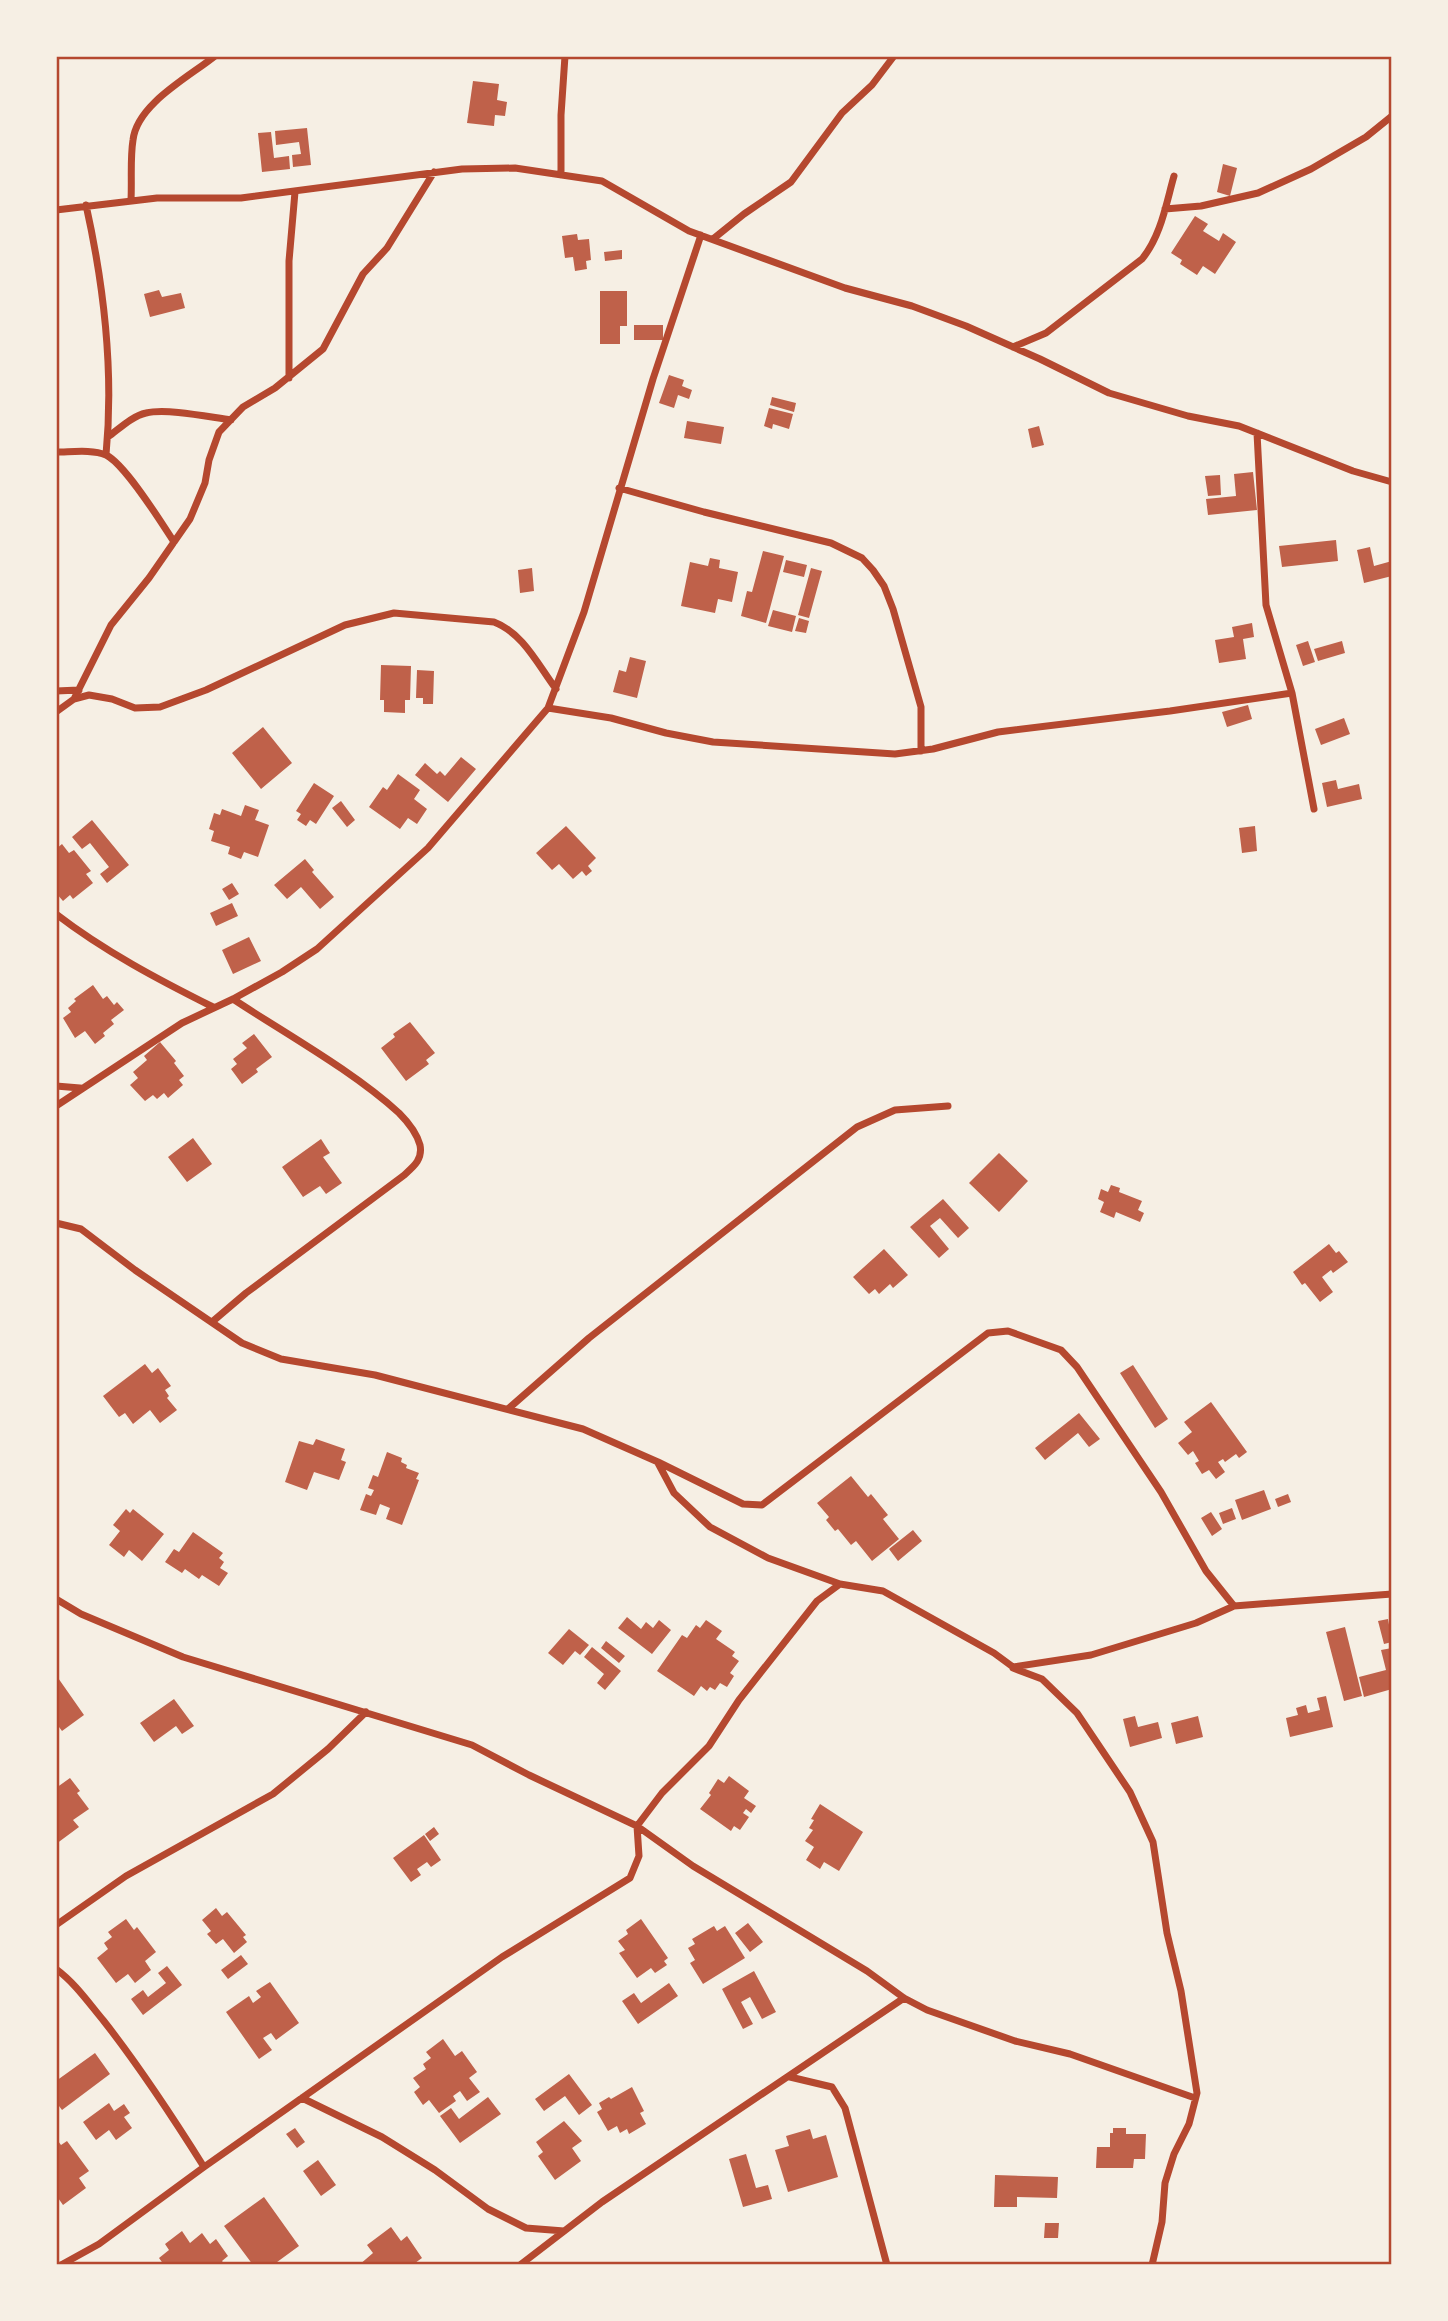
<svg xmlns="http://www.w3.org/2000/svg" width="1448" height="2321" font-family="'Titillium Web',sans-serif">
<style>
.building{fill:#bf614a}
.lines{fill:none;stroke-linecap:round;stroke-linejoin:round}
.minor{stroke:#b5482f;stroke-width:7}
.neatline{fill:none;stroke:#b5482f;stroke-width:2.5}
</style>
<rect width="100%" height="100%" fill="#f6efe4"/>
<path class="building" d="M473 81 499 84 497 100 507 102 505 116 495 115 494 126 467 123Z
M307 128 311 165 293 167 292 155 301 154 299 142 276 145 275 131Z
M271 132 274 158 289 156 290 169 262 172 258 133Z
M1223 164 1237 168 1230 196 1217 192Z
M1195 216 1208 224 1203 231 1219 241 1223 233 1236 242 1215 274 1203 266 1197 275 1180 264 1182 260 1171 253Z
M577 234 578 240 589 239 591 260 586 261 587 269 575 271 573 257 565 258 562 236Z
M622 250V259L605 261 604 252Z
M159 290 162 297 181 293 185 308 150 317 144 294Z
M600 291H627V326H620V344H600Z
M634 325H663V340H634Z
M669 375 684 380 682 386 692 390 689 399 678 395 674 408 659 403Z
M772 397 796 403 794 412 770 405Z
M769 408 793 414 789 429 773 424 772 429 764 426Z
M687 421 724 427 721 444 684 438Z
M1039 426 1044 445 1032 448 1028 429Z
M1253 472 1257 510 1208 515 1206 499 1236 496 1234 474Z
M1220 475 1221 495 1208 496 1205 476Z
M1336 540 1338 561 1282 567 1279 546Z
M1370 547 1374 566 1392 561V576L1364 583 1357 550Z
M763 551 784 556 766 623 741 616 747 591 752 592Z
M710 558 720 560 719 568 738 572 732 602 718 599 715 613 681 606 690 562 708 566Z
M786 560 807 565 804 577 783 572Z
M532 568 534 591 520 593 518 570Z
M811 568 822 571 809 618 798 615Z
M773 610 796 616 792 632 768 626Z
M799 618 809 621 806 633 795 631Z
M1252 623 1254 637 1243 639 1246 659 1219 663 1215 640 1234 637 1232 627Z
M1308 641 1315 662 1303 666 1296 645Z
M1342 641 1345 653 1318 661 1314 649Z
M630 657 646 661 637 698 613 692 619 670 626 672Z
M381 665 411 666 410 700H405V713L384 712V700H380Z
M417 670 434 671 433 704H423V698H416Z
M1248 705 1252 719 1227 727 1222 712Z
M1344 718 1350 734 1321 745 1315 729Z
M263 727 292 763 261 789 232 753Z
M461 757 476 769 448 802 415 775 425 763 437 774 440 771 445 776Z
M398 774 420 790 414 799 427 809 417 824 408 818 400 829 369 807 383 787 387 790Z
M1336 780 1338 789 1359 784 1362 799 1327 807 1322 783Z
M314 783 334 796 316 824 310 820 306 826 297 820 301 814 296 811Z
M341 801 355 820 347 827 332 808Z
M245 805 259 810 255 820 269 825 258 857 244 852 241 859 228 854 230 847 211 841 214 831 209 829 214 813 220 815 222 809 241 816Z
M92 820 129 865 107 883 100 874 109 867 90 843 82 849 72 837Z
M566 826 596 858 588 866 592 871 586 876 582 871 573 879 559 864 552 870 536 853Z
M1255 826 1257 851 1242 853 1239 828Z
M62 844 69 853 74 850 91 871 86 874 93 883 73 899 70 895 63 901 56 893V849Z
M305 859 314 870 312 872 334 897 320 909 301 887 287 899 274 885Z
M232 883 239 894 229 900 222 889Z
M232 903 238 916 216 926 210 913Z
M249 937 261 961 233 974 222 950Z
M93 985 103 999 107 996 114 1005 117 1002 124 1010 111 1020 114 1024 103 1033 105 1036 95 1044 85 1031 75 1038 63 1018 71 1012 68 1008 76 1001 74 999Z
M410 1022 435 1053 426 1060 429 1064 406 1081 381 1048 395 1037 393 1034Z
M254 1034 272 1057 256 1069 258 1072 242 1084 231 1069 237 1064 233 1059 247 1048 242 1043Z
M160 1042 176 1061 174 1063 184 1076 179 1080 183 1085 168 1098 164 1093 157 1099 153 1095 145 1101 130 1085 138 1078 133 1072 147 1060 144 1056Z
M193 1138 212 1164 187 1182 168 1157Z
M321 1139 330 1153 323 1157 342 1183 326 1194 320 1186 303 1197 282 1167Z
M999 1153 1028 1181 999 1212 969 1183Z
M1111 1185 1120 1188 1119 1192 1142 1201 1138 1210 1144 1213 1140 1222 1116 1212 1114 1218 1100 1212 1104 1202 1098 1199 1101 1189 1108 1192Z
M943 1199 969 1228 958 1238 940 1218 930 1226 949 1249 939 1258 910 1227Z
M1329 1244 1336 1253 1339 1251 1348 1262 1333 1273 1331 1270 1322 1277 1333 1292 1320 1302 1305 1283 1302 1285 1293 1272Z
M884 1249 908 1275 893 1288 890 1284 879 1294 875 1289 869 1294 853 1277Z
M145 1364 152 1373 158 1368 171 1386 165 1390 169 1396 167 1398 177 1410 160 1423 150 1410 133 1424 125 1413 119 1417 103 1396Z
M1133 1365 1168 1419 1155 1428 1120 1373Z
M1211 1402 1247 1452 1239 1458 1236 1454 1225 1462 1223 1459 1218 1462 1225 1472 1216 1479 1209 1470 1202 1474 1195 1463 1199 1461 1193 1451 1188 1455 1178 1443 1192 1432 1184 1422Z
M1079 1413 1100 1439 1089 1447 1078 1433 1045 1460 1035 1448Z
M316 1439 345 1449 341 1460 346 1462 339 1480 314 1472 307 1490 285 1482 299 1441 313 1445Z
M387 1452 402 1458 401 1462 407 1465 406 1468 419 1473 416 1479 419 1480 402 1525 386 1519 390 1508 380 1504 376 1515 360 1510 366 1494 371 1496 374 1490 368 1488 373 1475 378 1477Z
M851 1476 868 1497 871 1494 888 1515 883 1519 899 1539 872 1561 856 1541 851 1545 838 1529 835 1531 826 1520 829 1517 817 1503Z
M1264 1490 1271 1509 1242 1520 1235 1500Z
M1288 1494 1291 1502 1278 1507 1275 1499Z
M1232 1508 1236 1519 1223 1524 1219 1513Z
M126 1509 130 1513 133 1509 164 1534 142 1561 129 1550 124 1557 109 1545 120 1531 113 1525Z
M1211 1512 1222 1529 1212 1536 1201 1518Z
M913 1530 922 1541 898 1561 889 1549Z
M193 1532 223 1553 219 1558 224 1562 220 1568 228 1573 219 1586 202 1575 199 1579 185 1569 182 1573 165 1562 174 1549 179 1552Z
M627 1617 641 1629 646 1622 653 1628 659 1620 671 1630 652 1654 618 1628Z
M1388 1619 1392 1642 1384 1644 1378 1621Z
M706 1620 722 1631 716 1639 735 1652 732 1656 739 1661 730 1673 734 1676 727 1687 720 1683 715 1690 710 1687 707 1691 701 1686 694 1696 657 1671 682 1635 687 1638 696 1625 700 1628Z
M1345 1627 1362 1696 1344 1701 1326 1632Z
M569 1629 589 1645 580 1655 575 1651 563 1665 548 1653Z
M606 1641 625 1656 619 1663 601 1648Z
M592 1647 621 1671 605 1690 597 1683 604 1674 584 1657Z
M1392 1648V1689L1364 1697 1359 1677 1386 1670 1381 1650Z
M56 1675 84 1715 62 1731 56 1723Z
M1326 1696 1333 1727 1290 1737 1286 1718 1298 1715 1296 1708 1306 1705 1308 1713 1320 1710 1317 1698Z
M174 1699 194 1726 182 1734 176 1726 154 1742 140 1723Z
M1135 1716 1138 1727 1158 1722 1162 1738 1130 1747 1123 1719Z
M1198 1716 1203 1737 1176 1744 1171 1723Z
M729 1776 749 1791 744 1798 756 1806 751 1813 746 1809 743 1813 749 1817 740 1830 734 1826 731 1831 700 1809 711 1795 709 1793 718 1779 724 1783Z
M70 1778 80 1791 77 1793 89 1809 73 1820 79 1827 56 1844V1788Z
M820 1804 863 1832 839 1871 824 1862 820 1869 806 1860 814 1847 805 1841 813 1830 809 1828 814 1820 811 1819Z
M434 1827 439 1834 430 1841 425 1834Z
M424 1835 441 1860 431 1867 427 1862 417 1869 421 1875 411 1882 393 1858Z
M216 1908 222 1916 227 1912 246 1935 243 1937 247 1942 234 1953 223 1939 216 1944 207 1934 211 1931 202 1920Z
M126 1919 134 1930 137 1927 156 1952 145 1961 151 1970 135 1983 128 1974 116 1983 97 1958 108 1949 104 1943 112 1937 108 1932Z
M641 1919 668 1958 664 1961 667 1965 655 1973 651 1968 637 1978 619 1953 625 1950 618 1941 628 1934 626 1930Z
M748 1923 763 1942 750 1952 735 1933Z
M714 1926 717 1931 725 1926 745 1958 703 1984 690 1963 695 1960 688 1948 695 1944 692 1939Z
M241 1955 248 1964 228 1979 221 1970Z
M167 1966 182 1985 143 2015 131 1999 143 1990 148 1997 166 1983 158 1973Z
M754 1971 776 2012 762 2019 750 1997 741 2002 753 2024 743 2029 722 1989Z
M270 1982 299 2023 276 2040 271 2033 263 2038 272 2050 259 2059 226 2012 249 1996 253 2003 261 1997 256 1991Z
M669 1983 678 1996 638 2024 622 2001 634 1993 641 2003Z
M443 2039 455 2056 462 2051 477 2072 469 2078 480 2092 467 2101 460 2091 453 2096 456 2101 439 2113 429 2100 423 2105 414 2092 420 2087 413 2078 426 2069 423 2064 431 2058 426 2052Z
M95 2053 110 2074 62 2110 56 2102V2081Z
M569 2074 592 2105 579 2115 565 2096 544 2111 535 2099Z
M632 2087 644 2111 640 2113 646 2124 629 2134 627 2129 620 2133 617 2126 608 2131 597 2112 602 2109 599 2103 609 2097 611 2099Z
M488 2097 501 2114 460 2143 440 2116 451 2108 459 2119Z
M109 2103 114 2111 124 2104 130 2113 124 2117 132 2128 116 2140 109 2130 96 2140 83 2122Z
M564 2121 582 2141 572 2148 581 2161 555 2180 538 2156 543 2152 536 2142Z
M295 2128 305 2142 297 2148 286 2134Z
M1113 2128H1126V2134H1146L1145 2159H1134L1133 2168H1096L1097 2147H1110V2133H1113Z
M810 2129 813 2139 826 2135 838 2177 788 2192 775 2150 789 2146 786 2136Z
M58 2141 61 2145 67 2141 89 2171 79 2178 86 2188 63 2205 56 2195Z
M746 2154 756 2188 768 2185 772 2199 743 2207 729 2159Z
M318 2160 336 2185 321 2196 303 2171Z
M995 2175 1058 2177 1057 2198 1017 2197V2207H994Z
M264 2197 299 2246 273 2265H253L224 2226Z
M1045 2223H1059L1058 2238H1044Z
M391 2227 401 2241 407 2236 422 2258 415 2263 417 2265H359L373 2253 367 2245Z
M182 2231 190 2243 202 2233 210 2244 216 2239 228 2256 222 2261 225 2265H164L159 2258 169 2250 165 2244Z"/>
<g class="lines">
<path class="minor" d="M561 175V115L565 56
M131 200C132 180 130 159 133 140 137 104 189 77 215 56
M86 205C104 286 114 372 106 455
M1165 209 1201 206 1258 193 1311 169 1366 137 1392 116
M56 210 157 198H241L462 169 515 168 602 181 689 231 845 288 912 306 966 326 1040 359 1109 393 1188 416 1239 426 1353 471 1392 482
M713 239 744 214 791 182 842 113 872 85 894 56
M1013 347 1046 333 1142 259C1161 236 1166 204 1174 176
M289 378V261L295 192
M1257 433 1266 605 1292 693 1314 809
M108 437C119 429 132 416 146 413 167 408 209 417 231 420
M56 452C71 452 92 449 106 455 125 464 161 522 174 542
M619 488 704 512 831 543 862 558 873 570 884 586 893 609 921 707V751
M56 691 79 690
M74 699 111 625 149 578 190 519 205 483 209 460 219 432 243 407 275 388 323 349 363 274 387 248 434 172
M548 708 611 718 666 733 713 742 895 754 933 749 998 732 1170 711 1292 693
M56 712 74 699 89 695 112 699 135 708 160 707 206 690 345 625 394 613 494 622C523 633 538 665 556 689
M56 914C104 951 159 980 213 1007
M56 1086 80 1088
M56 1106 182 1023 233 999 282 972 317 949 428 848 548 708 584 612 653 379 701 235
M56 1223 81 1229 135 1270 242 1343 281 1359 375 1375 583 1429 658 1462 743 1504 762 1505 988 1333 1008 1331 1061 1350 1077 1367 1161 1492 1206 1571 1234 1606
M212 1322 246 1293 403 1176C413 1167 423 1160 420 1145 417 1134 407 1121 399 1113 353 1071 286 1034 233 999
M508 1409 589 1338 857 1127 895 1110 948 1106
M658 1463 674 1493 710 1527 768 1558 840 1584
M56 1599 81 1614 183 1657 472 1745 529 1775 637 1826 693 1866 867 1971 904 1998 927 2010 1015 2041 1070 2054 1195 2098
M1013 1668 1042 1679 1077 1713 1130 1792 1153 1842 1167 1933 1181 1991 1197 2093 1189 2124 1174 2154 1165 2183 1162 2222 1152 2265
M56 1925 126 1876 273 1794 328 1749 366 1712
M56 1969C75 1983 88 2002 103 2020 140 2067 172 2116 204 2167
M790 2077 832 2087 845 2108 887 2265
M302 2098 382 2137 435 2170 488 2209 526 2228 564 2231
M61 2265 99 2244 204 2167 502 1957 630 1878 639 1856 637 1826 662 1793 709 1746 739 1700 817 1601 840 1584 883 1591 994 1653 1013 1667 1091 1655 1196 1623 1234 1606 1392 1594
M520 2265 602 2202 904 1998"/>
</g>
<rect width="1448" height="2321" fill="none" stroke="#f6efe4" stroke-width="116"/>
<rect x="58" y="58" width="1332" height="2205" class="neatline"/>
</svg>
